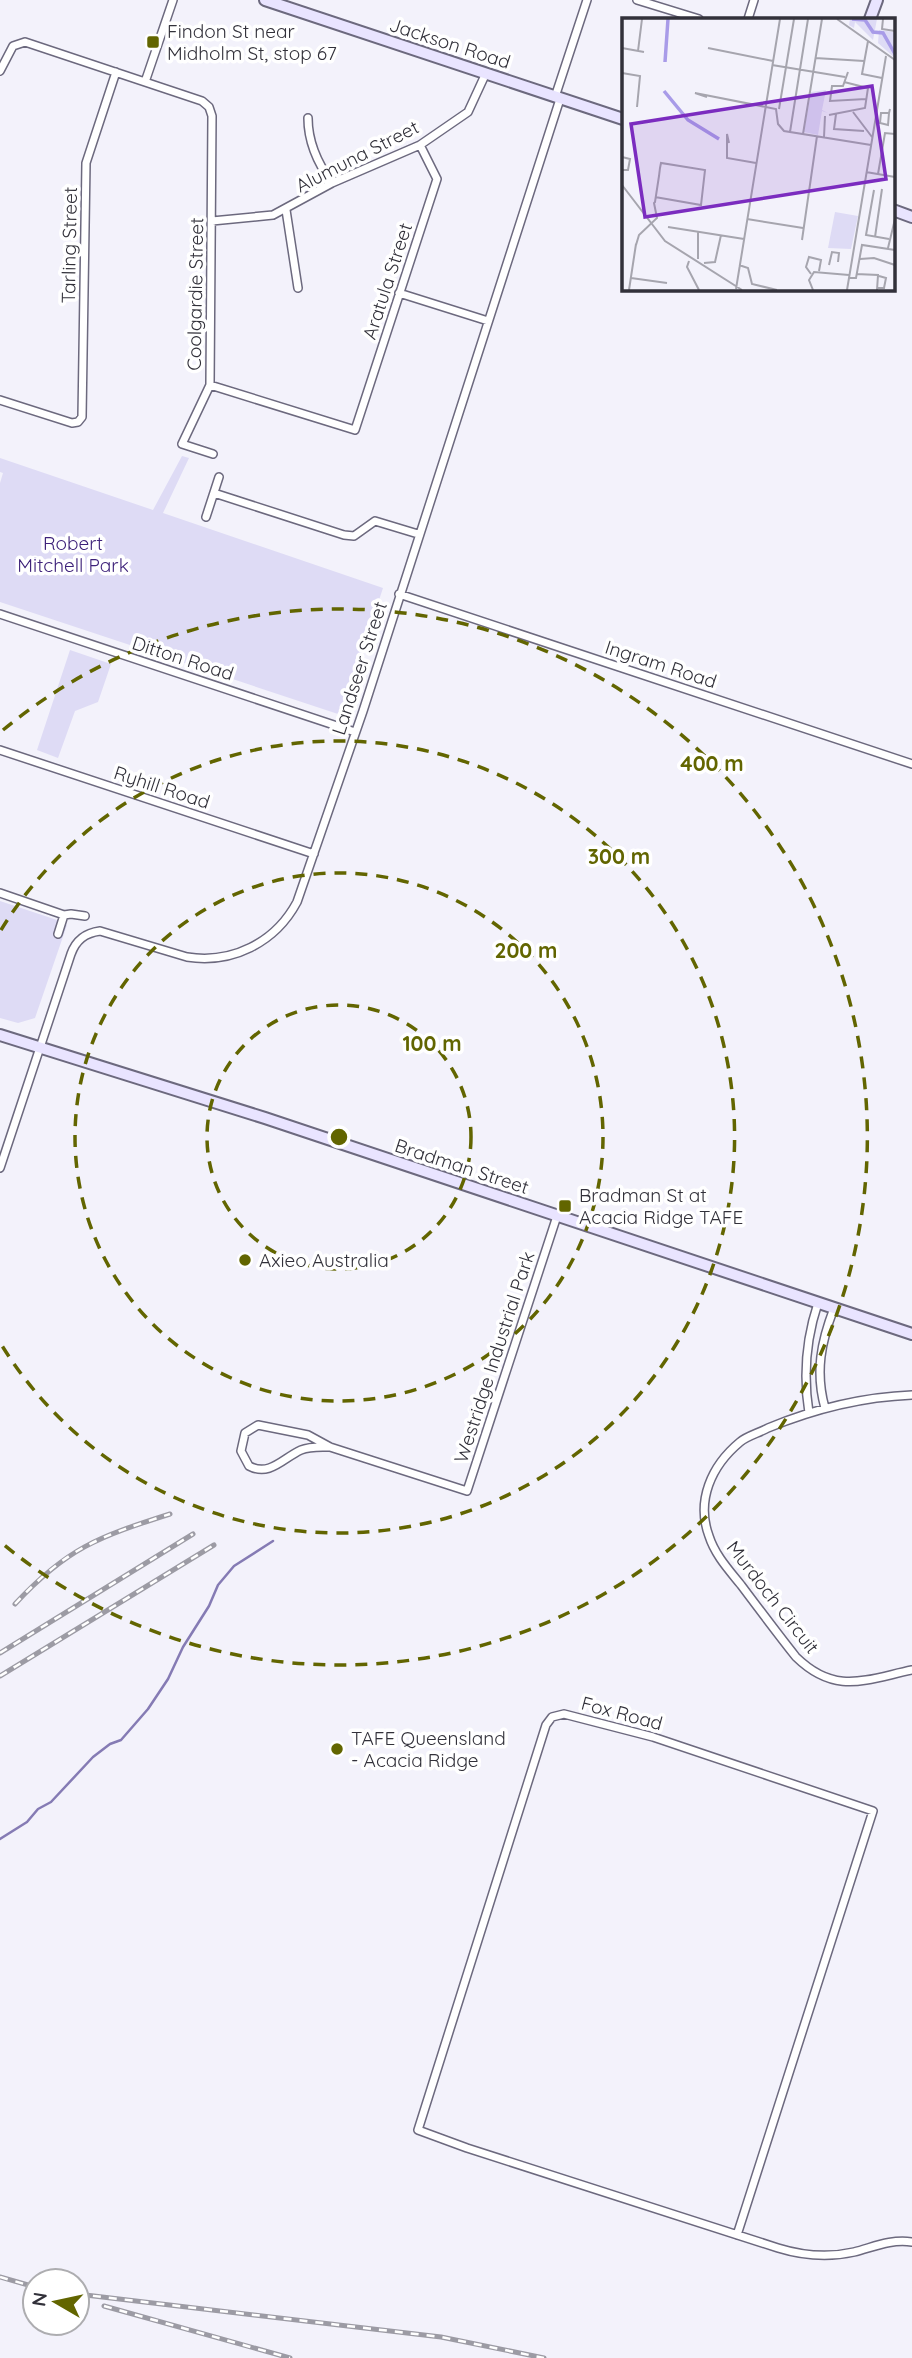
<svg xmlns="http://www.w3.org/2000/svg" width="912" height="2358" font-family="Quicksand,sans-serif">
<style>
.green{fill:#dedbf5}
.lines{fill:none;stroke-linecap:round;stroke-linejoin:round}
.stream{stroke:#857bb4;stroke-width:2.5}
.street-casing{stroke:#6c697e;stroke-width:10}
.secondary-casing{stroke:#6c697e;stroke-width:14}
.street{stroke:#fff;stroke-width:7}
.secondary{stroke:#e9e4ff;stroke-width:10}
.rail-casing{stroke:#9c9ba4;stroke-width:5}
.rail{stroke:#fff;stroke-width:2.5;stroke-dasharray:8;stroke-linecap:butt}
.ring{fill:none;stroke:#626500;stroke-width:3.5;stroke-dasharray:12 9}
.poi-dot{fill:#626500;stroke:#fff;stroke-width:2.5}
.labels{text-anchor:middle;stroke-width:7;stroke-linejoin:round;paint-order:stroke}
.poi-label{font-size:19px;fill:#32313a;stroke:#fff;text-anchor:start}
.street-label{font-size:19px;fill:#32313a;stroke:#fff}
.park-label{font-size:19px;fill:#3e227a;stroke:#fff}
.inset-river{fill:none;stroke:#a89be8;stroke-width:3.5}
.inset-road{fill:none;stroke:#a6a5ae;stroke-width:2}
.view{fill:#7b2cbf;fill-opacity:0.15;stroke:#7b2cbf;stroke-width:3.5}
.inset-edge{fill:none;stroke:#32313a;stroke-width:3.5}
.centre{fill:#626500;stroke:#fff;stroke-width:3.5}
.ring-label{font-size:21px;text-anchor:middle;font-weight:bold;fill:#626500;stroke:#fff;stroke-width:7;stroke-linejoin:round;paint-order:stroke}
</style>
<rect width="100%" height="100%" fill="#f3f2fb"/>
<path class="green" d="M182 456 189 458 163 513 383 588 341 715 0 602V483L3 473 0 472V458L153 510Z
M70 650 111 664 98 702 75 711 58 758 37 750Z
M0 901 57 920 67 925 35 1018 18 1023 0 1018Z"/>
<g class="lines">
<path class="stream" d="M0 1839 27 1822 38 1809 51 1802 93 1757 110 1744 121 1740 148 1709 168 1679 183 1647 209 1606 218 1585 234 1566 273 1541"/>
<g class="street-casing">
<path id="street" d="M637 0 699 19
M748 19 754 0
M0 71 13 46 25 42 202 101 209 107 212 116 210 385 182 444 213 454
M145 82 173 0
M555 97 587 0
M308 118C308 142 318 164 332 183
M286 210 298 288
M212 221 273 215 332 183 420 145 468 112 486 73
M399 293 488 321
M210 385 355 430 437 179 420 145
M0 400 72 423 78 422 82 417 86 163 116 72
M214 493 344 535 354 536 375 521 418 534
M206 517 219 477
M399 594 912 764
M0 614 355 732
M0 750 314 854
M0 893 64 915 71 914 85 916
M58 934 64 915
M0 1168 71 954C76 940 85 933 100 931L187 957C232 964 275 943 297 902L363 711 560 99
M912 1395C862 1397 814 1409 768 1428 759 1433 747 1436 740 1442 711 1466 696 1501 709 1536 715 1555 729 1570 741 1585 759 1609 777 1633 796 1657 835 1695 864 1680 912 1670
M825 1408C815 1372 821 1342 834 1308
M809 1413C803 1375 806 1339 818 1303
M330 1447C321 1447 310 1446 301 1450 283 1458 270 1477 249 1466L241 1451 245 1433 258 1425 308 1435 330 1447 467 1491 557 1216
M737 2235 873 1811 653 1737 564 1714 552 1717 546 1725 418 2130 467 2148 778 2248C804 2256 828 2258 854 2252 874 2247 890 2239 912 2242"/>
</g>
<g class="secondary-casing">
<path id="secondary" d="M265 0 623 119
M870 19 877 0
M893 210 912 217
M0 1035 265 1118 912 1334"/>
</g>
<use href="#street" class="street"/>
<use href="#secondary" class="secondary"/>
<g class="rail-casing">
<path id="rail" d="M15 1604C67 1548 98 1537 170 1514
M0 1653 193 1534
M0 1676 214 1545
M0 2277 35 2287
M77 2294 441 2337 544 2358
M104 2306 290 2358"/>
</g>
<use href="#rail" class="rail"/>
</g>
<g class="ring">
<circle cx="339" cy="1137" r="132"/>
<circle cx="339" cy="1137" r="264"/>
<path d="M1 930A396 396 0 1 1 1 1344"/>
<path d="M3 730A528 528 0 1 1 3 1544"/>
</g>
<g class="poi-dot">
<rect x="146" y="35" width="14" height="14" rx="3.5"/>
<rect x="558" y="1199" width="14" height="14" rx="3.5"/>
<circle cx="245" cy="1260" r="7"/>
<circle cx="337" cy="1749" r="7"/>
</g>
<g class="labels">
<g class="poi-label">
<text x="167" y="38">Findon St near<tspan x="167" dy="22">Midholm St, stop 67</tspan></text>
<text x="579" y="1202">Bradman St at<tspan x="579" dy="22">Acacia Ridge TAFE</tspan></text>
<text x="259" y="1267">Axieo Australia</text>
<text x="351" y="1745">TAFE Queensland<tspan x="351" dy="22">- Acacia Ridge</tspan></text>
</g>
<g class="street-label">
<text transform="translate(450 43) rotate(18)" y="7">Jackson Road</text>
<text transform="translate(357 156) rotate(-27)" y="7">Alumuna Street</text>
<text transform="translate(69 245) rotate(-89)" y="7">Tarling Street</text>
<text transform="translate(387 281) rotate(-72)" y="7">Aratula Street</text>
<text transform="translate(195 294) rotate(-89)" y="7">Coolgardie Street</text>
<text transform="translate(183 658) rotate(18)" y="7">Ditton Road</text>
<text transform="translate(661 664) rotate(18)" y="7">Ingram Road</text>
<text transform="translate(359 668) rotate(-72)" y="7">Landseer Street</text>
<text transform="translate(162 787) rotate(18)" y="7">Ryhill Road</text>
<text transform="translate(462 1166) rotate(18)" y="7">Bradman Street</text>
<text transform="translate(494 1357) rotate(-72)" y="7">Westridge Industrial Park</text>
<text transform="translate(773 1597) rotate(52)" y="7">Murdoch Circuit</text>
<text transform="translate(622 1713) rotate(15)" y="7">Fox Road</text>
</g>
<g class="park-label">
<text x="73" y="550">Robert<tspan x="73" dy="22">Mitchell Park</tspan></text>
</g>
</g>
<g transform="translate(622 18)">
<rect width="273" height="273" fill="#f3f2fb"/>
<path d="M228 1H255L251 22 233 4 232 10 227 7ZM257 12 272 14 273 40 256 25ZM204 72 200 92 206 95 200 93 196 117 182 114 189 74ZM213 194 236 198 229 231 206 230Z" fill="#dedbf5"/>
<path class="inset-river" d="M230 1 243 2 251 14 261 15 273 36M43 44 46 1M42 73 66 102 97 121"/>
<path class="inset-road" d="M215 1 273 42M261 1 260 11 273 13M246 23 240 56 260 60M0 30 22 34M86 30 151 43M16 33 20 1M193 40 242 43M150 47 223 59M226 54 221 68H210L208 83 244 81M0 55 18 58 15 89M85 79 73 75 154 91 156 106 162 113 249 127M157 91 172 1M231 94 250 119M267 95 266 107 258 105 259 95H267L268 91M214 96 212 111 242 113M207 97 243 90 246 70 222 64M168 114 186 1M181 116 200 1M202 119 203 98M107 125 105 116V140L134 145M0 139 8 141 6 152H0M244 154 273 159M256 156 263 115 273 116M0 167 43 223 120 272M252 172 244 217 267 221M125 201 181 210M46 209 122 221M253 219 260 171M180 222 195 118M14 227 17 217 35 200 32 185 33 184 37 158 38 150 39 145 83 152 79 187 33 179M266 230 273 201M76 241V213M238 241 252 240 273 247M67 243 65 249 77 272M82 245 93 244 99 217M117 247 126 250 130 266 155 272M207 247 210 234 217 235 216 244M189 256 184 249 187 239 199 242 197 253M234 256 256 257 255 272M9 260 45 265M227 260H234L240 227 273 232M255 270H262L264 260 257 258M114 271 158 1M7 272 14 226M191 272 187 262 192 254 227 257M225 272 264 38"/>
<path class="view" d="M250 68 264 161 23 199 9 106Z"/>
<rect width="273" height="273" class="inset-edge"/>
</g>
<circle cx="339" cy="1137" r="10" class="centre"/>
<g class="ring-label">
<text x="712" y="771">400 m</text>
<text x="619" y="864">300 m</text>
<text x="526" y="958">200 m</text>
<text x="432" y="1051">100 m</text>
</g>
<g transform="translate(56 2302) rotate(279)"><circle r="33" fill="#ffffff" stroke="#adadb0" stroke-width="2"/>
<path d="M0-5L12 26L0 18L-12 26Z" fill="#626500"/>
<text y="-10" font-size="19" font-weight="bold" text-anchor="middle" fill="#32313a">N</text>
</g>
</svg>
